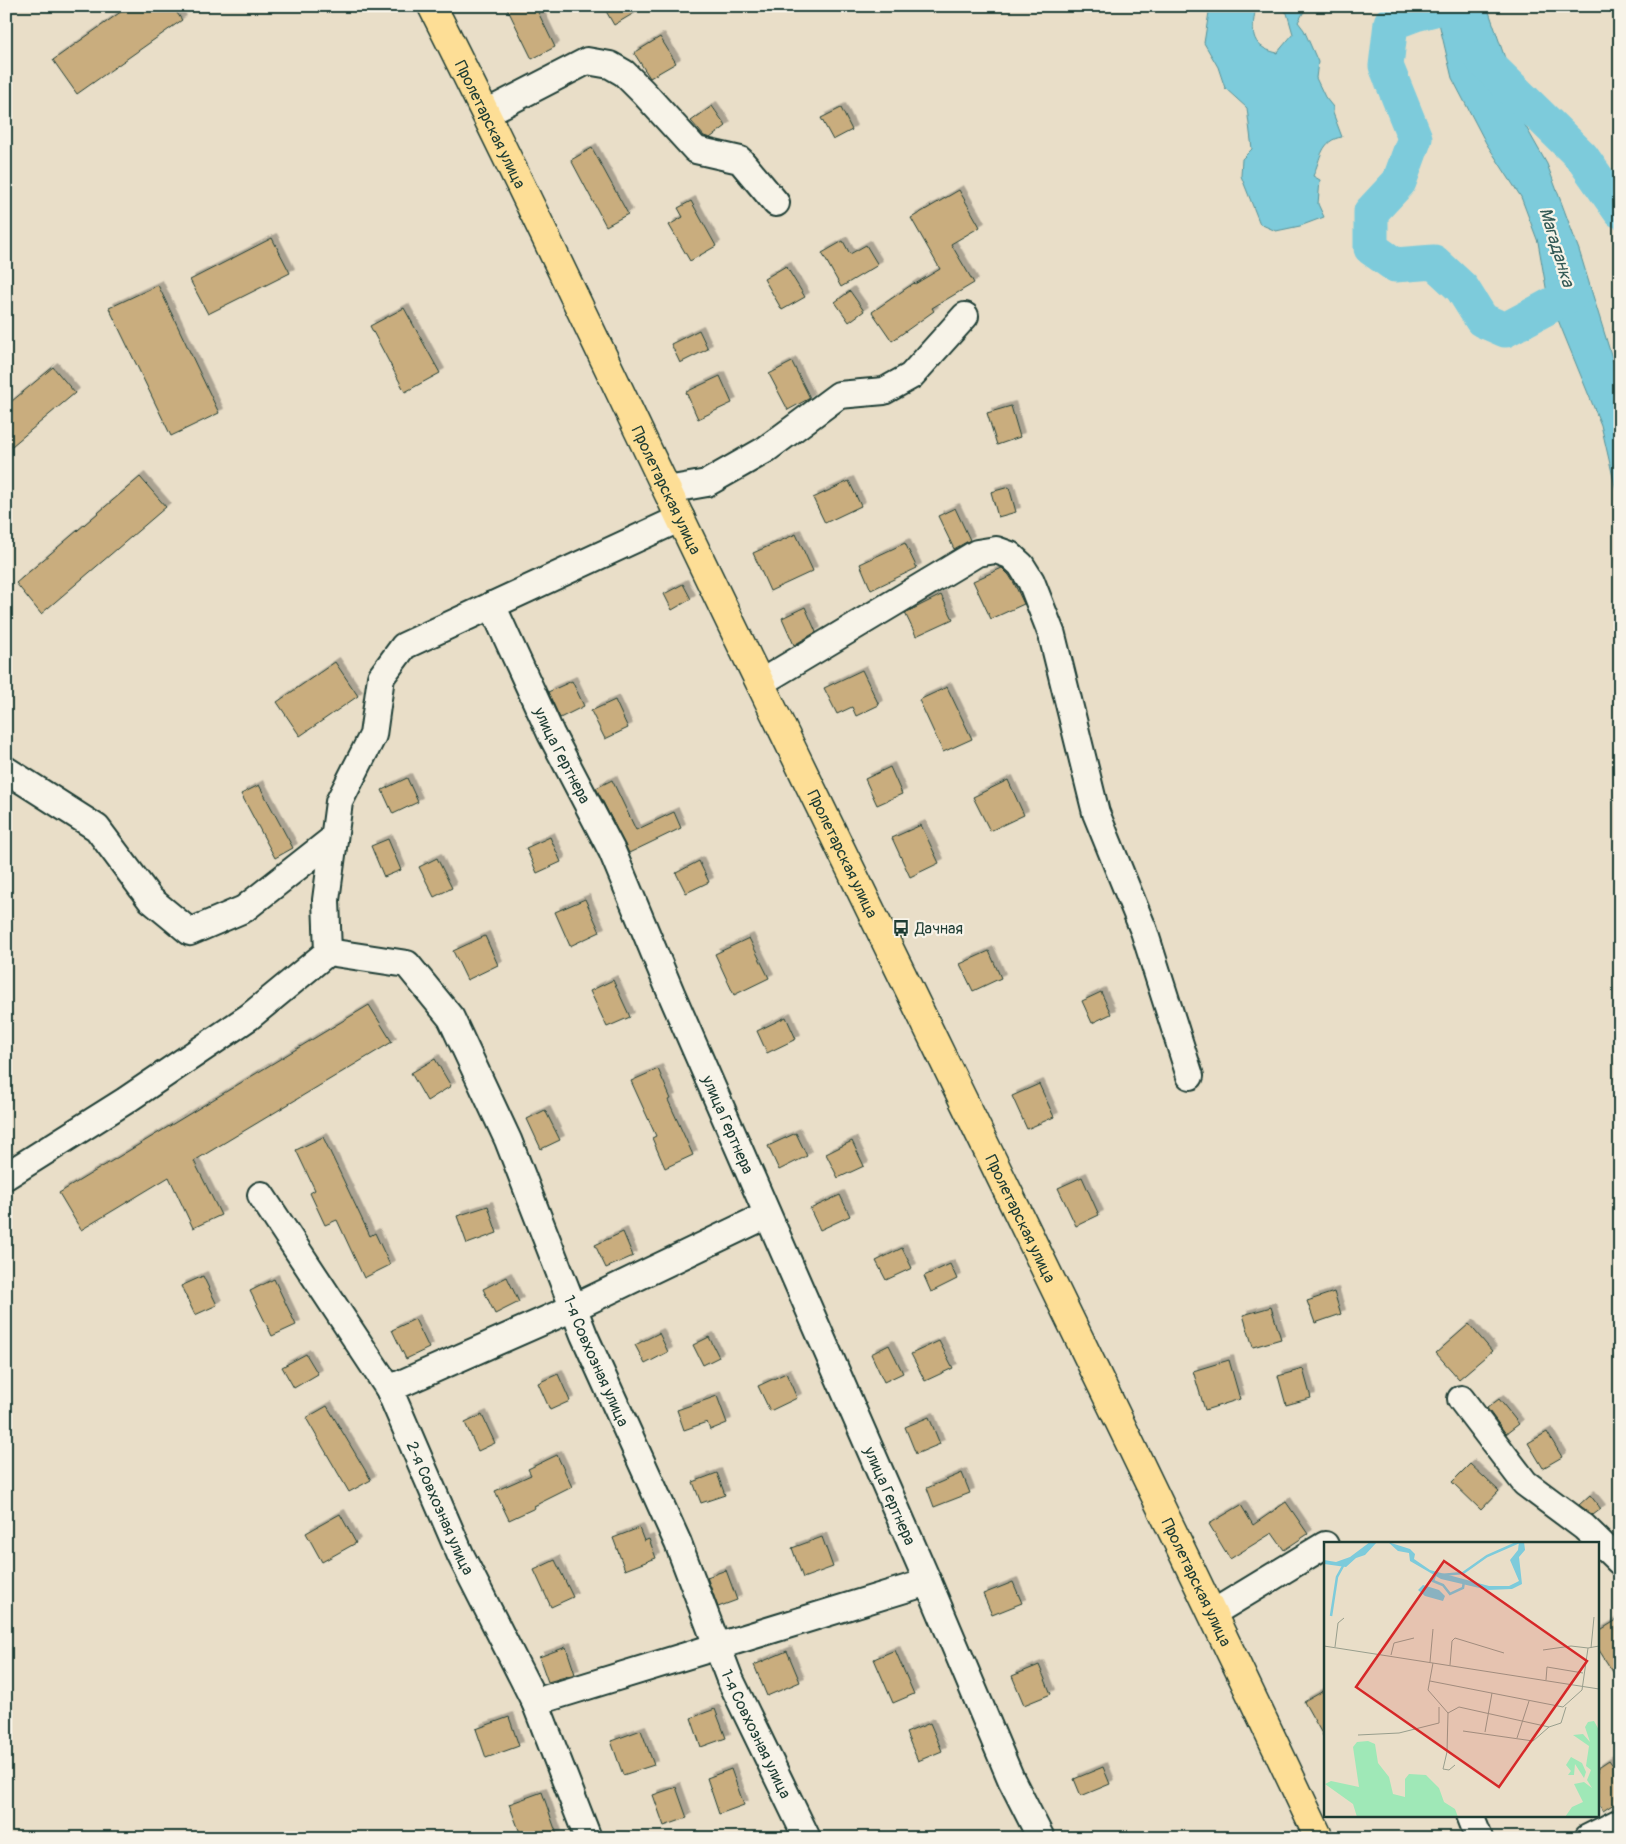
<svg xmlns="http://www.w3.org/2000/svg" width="1626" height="1844" font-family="Pangolin,sans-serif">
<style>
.water{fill:#7dcbdb;stroke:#579298}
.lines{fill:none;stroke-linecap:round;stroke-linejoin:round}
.river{stroke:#7dcbdb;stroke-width:35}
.building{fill:#c9ad7e;stroke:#1f3d34;filter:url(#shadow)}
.minor-casing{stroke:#1f3d34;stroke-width:30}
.major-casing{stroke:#1f3d34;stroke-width:31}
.minor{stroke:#f7f3e8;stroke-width:26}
.major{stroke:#fdde96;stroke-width:28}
.labels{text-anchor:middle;stroke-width:4.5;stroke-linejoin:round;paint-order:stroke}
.street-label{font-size:16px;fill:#1f3d34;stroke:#f7f3e8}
.poi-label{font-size:16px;fill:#1f3d34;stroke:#f7f3e8;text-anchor:start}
.water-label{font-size:18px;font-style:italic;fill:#325955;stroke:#f7f3e8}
.inset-river{fill:none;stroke:#7dcbdb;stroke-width:2.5}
.inset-road{fill:none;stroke:#989e8d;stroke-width:1}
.view{fill:#d62828;fill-opacity:0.15;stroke:#d62828;stroke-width:2.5}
.inset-edge{fill:none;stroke:#1f3d34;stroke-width:2.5}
</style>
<defs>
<filter id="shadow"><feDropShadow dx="4.5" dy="-4.5" stdDeviation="0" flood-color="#0004"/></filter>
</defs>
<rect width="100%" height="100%" fill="#e9dec8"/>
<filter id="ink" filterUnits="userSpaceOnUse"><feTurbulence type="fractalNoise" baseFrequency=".02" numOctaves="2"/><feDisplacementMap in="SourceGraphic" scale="10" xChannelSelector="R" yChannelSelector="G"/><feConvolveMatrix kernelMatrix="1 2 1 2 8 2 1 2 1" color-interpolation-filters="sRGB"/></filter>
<g filter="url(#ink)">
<path class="water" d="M1210 6H1256C1252 30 1248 46 1277 53L1293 34 1287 13 1278 6H1307L1298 22 1304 30 1318 62 1316 78 1325 97 1333 107V113L1342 137C1321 140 1321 158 1313 176L1320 180 1318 204 1324 217 1300 226 1276 231 1260 224 1241 176 1242 159 1252 149 1247 108 1225 88 1218 67 1204 43Z
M1435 6H1487L1507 64 1522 120 1547 164 1579 250 1620 384V501L1616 490 1601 425 1547 293 1538 242 1521 197 1486 143 1452 78Z"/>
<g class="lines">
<path class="river" d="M1446 6 1415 14 1391 23 1386 66 1415 138 1399 182 1371 212V248L1395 265 1434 262 1462 288 1482 320 1505 330 1572 294
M1481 58 1582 157 1620 211"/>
</g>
<path class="building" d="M129 6H172L182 20 77 94 53 60Z
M506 6H535L555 47 532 59Z
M603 6H646L614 25Z
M660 37 676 63 650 78 634 53Z
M712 106 726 126 710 138 704 136 691 121Z
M841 108 852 130 833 140 821 118Z
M592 148 628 214 606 226 571 160Z
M959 190 980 227 951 244 974 283 932 308 934 311 892 341 872 312 914 283 915 284 940 269 911 218Z
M691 201 716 246 690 261 669 225 683 217 678 208Z
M272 238 290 273 208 314 190 280Z
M843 241 850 254 866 245 878 265 841 287 822 253Z
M786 266 805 297 782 310 764 279Z
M158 285 219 413 171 436 109 308Z
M850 291 864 311 849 322 835 302Z
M404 308 440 373 405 392 370 326Z
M699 330 708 349 680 363 671 344Z
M792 362 810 398 788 410 769 374Z
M53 367 75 393 6 451V406Z
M720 376 732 403 698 419 686 392Z
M1011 406 1020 437 997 445 987 413Z
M140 477 166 507 41 614 16 583Z
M849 481 861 506 825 523 813 498Z
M1009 487 1016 512 998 517 991 492Z
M955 508 970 540 954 549 938 516Z
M796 534 813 571 770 591 753 553Z
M905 543 917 568 871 590 860 564Z
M1002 568 1009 575 1014 583 1024 604 991 619 973 581Z
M683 584 691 599 672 610 664 594Z
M941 595 953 619 916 636 905 613Z
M805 607 816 632 794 645 782 618Z
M335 662 358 696 300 736 277 702Z
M862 670 879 705 856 716 852 707 837 714 824 688Z
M572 681 584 706 560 718 548 692Z
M947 687 972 739 943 752 919 700Z
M615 700 628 728 605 739 591 711Z
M890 767 902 794 877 805 865 779Z
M407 778 418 802 393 814 382 790Z
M612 780 636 830 674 812 681 828 629 853 596 788Z
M1008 780 1024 815 990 831 973 797Z
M259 785 293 848 275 858 241 794Z
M921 825 939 863 910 877 892 838Z
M550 837 561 862 537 873 526 848Z
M388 839 401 870 384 877 371 846Z
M437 858 452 888 434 897 419 867Z
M699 861 709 882 686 893 676 873Z
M585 899 600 932 570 946 555 912Z
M485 936 498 965 467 980 453 951Z
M749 938 769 978 734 995 715 954Z
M989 951 1001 978 973 991 960 964Z
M613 980 630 1017 607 1027 590 991Z
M1101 992 1111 1014 1092 1023 1082 1001Z
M369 1005 392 1042 194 1161 221 1215 193 1228 169 1177 81 1230 59 1193Z
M786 1017 796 1039 767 1053 757 1031Z
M435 1059 451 1086 427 1101 411 1073Z
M658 1069 671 1099 668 1100 693 1155 665 1168 652 1138 656 1136 631 1081Z
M1039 1084 1054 1117 1027 1129 1012 1096Z
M545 1110 560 1140 541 1149 527 1119Z
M796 1133 807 1156 779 1170 768 1146Z
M323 1137 370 1236 375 1233 390 1265 364 1278 337 1220 325 1225 310 1193 315 1190 296 1150Z
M852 1141 864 1166 838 1178 826 1154Z
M1082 1177 1099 1215 1076 1226 1058 1188Z
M840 1195 850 1216 820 1230 810 1209Z
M488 1206 497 1233 467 1244 457 1216Z
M623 1232 633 1256 606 1268 595 1245Z
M902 1248 912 1268 886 1280 876 1261Z
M950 1264 957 1279 931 1292 924 1276Z
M203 1276 217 1305 195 1315 181 1286Z
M507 1277 519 1302 495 1314 483 1289Z
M274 1279 296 1325 272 1336 250 1291Z
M1334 1292 1341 1314 1315 1323 1307 1301Z
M1271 1307 1281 1339 1253 1347 1243 1315Z
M415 1319 429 1348 406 1359 392 1330Z
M1469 1324 1492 1351 1459 1379 1436 1353Z
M659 1333 668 1352 645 1364 635 1345Z
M709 1337 719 1357 703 1365 693 1345Z
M939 1341 953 1368 925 1381 911 1354Z
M889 1345 903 1373 884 1382 871 1354Z
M306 1354 318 1374 294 1388 282 1367Z
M1229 1360 1240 1399 1205 1410 1193 1371Z
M1303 1369 1311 1398 1286 1405 1278 1376Z
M786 1373 797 1398 770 1411 758 1386Z
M558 1374 570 1401 550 1410 538 1383Z
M717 1396 727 1423 710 1430 707 1422 684 1430 677 1410Z
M1499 1399 1519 1424 1506 1434 1487 1408Z
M327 1406 371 1480 349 1492 306 1418Z
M482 1415 495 1443 478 1451 465 1423Z
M929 1417 940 1444 916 1454 905 1427Z
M1547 1432 1562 1457 1543 1468 1528 1443Z
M557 1455 572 1487 534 1506 535 1508 509 1520 495 1491 531 1475 528 1469Z
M1470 1464 1499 1491 1481 1510 1452 1482Z
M717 1473 725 1495 701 1503 693 1482Z
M962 1473 970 1493 934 1507 927 1488Z
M1590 1495 1601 1509 1593 1515 1579 1505Z
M1286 1502 1308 1534 1284 1550 1272 1533 1230 1559 1209 1524 1241 1505 1253 1525Z
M340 1514 356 1543 322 1562 306 1533Z
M639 1528 644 1541 649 1539 656 1558 625 1570 613 1538Z
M822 1537 833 1567 803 1578 792 1548Z
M555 1560 573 1597 551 1607 534 1570Z
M726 1570 737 1600 718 1607 707 1577Z
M1013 1582 1022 1603 992 1615 983 1594Z
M1620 1618V1683L1597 1647V1632Z
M566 1647 575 1674 548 1682 539 1657Z
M895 1650 914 1694 893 1703 874 1659Z
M787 1651 800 1682 767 1696 754 1665Z
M1039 1665 1051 1694 1024 1705 1012 1676Z
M1325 1690V1739L1304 1702Z
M715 1709 726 1738 701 1747 691 1718Z
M509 1717 519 1746 486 1758 476 1729Z
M930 1723 942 1751 918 1761 906 1733Z
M641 1730 654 1765 623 1775 611 1741Z
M1609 1760 1620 1775V1800L1603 1811 1597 1802V1768Z
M1103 1767 1110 1784 1081 1796 1074 1779Z
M731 1769 744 1805 719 1814 707 1778Z
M676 1787 687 1818 664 1826 653 1795Z
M542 1792 557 1835 548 1838H522L509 1804Z"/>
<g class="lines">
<g class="minor-casing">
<g id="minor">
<path d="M486 113 587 61 610 65 624 73 643 92 696 150 740 160 776 203"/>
<path d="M667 490 707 483 765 450 839 395 884 391 911 376 965 316"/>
<path id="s1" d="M492 605 551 734 612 851 671 993 928 1582 1011 1779 1041 1838"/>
<path d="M760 683 977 553 996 550 1010 555 1021 565 1031 581 1052 635 1096 813 1144 931 1190 1076"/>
<path d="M6 770 97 828 150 899 190 932 244 909 334 838"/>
<path id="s2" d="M328 952 407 964 451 1018 508 1140 584 1335 678 1543 729 1677 807 1838"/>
<path d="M328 952 326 900 339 802 373 735 381 677 404 646 681 518"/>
<path d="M6 1176 125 1101 249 1017 328 952"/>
<path id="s3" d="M261 1195 389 1389 461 1556 535 1702 588 1838"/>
<path d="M389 1389 573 1308 767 1215"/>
<path d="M1461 1399 1525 1483 1584 1527 1620 1562"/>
<path d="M1213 1613 1325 1545"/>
<path d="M535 1702 928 1582"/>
<path d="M1470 1815 1479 1838"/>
<path d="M1588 1838 1620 1822"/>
</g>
</g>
<g class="major-casing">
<g id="major">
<path id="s4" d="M432 6C546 231 651 461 762 687 948 1071 1137 1452 1319 1838"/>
</g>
</g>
<use href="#minor" class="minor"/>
<use href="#major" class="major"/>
</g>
</g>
<defs>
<g id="bus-bare" transform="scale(1.35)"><path d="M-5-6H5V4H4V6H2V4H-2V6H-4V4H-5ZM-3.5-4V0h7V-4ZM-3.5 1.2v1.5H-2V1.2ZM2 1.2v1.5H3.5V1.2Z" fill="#1f3d34" stroke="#f7f3e8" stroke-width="2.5" paint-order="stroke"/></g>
</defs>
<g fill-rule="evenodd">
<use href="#bus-bare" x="901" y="928"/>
</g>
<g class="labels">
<g class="street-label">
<text dy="6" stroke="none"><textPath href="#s4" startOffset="132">Пролетарская улица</textPath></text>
<text dy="6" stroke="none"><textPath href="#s4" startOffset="538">Пролетарская улица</textPath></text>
<text dy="6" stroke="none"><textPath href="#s1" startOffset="166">улица Гертнера</textPath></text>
<text dy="6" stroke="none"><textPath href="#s4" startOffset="942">Пролетарская улица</textPath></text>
<text dy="6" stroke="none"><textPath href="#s1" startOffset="571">улица Гертнера</textPath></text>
<text dy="6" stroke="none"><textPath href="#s4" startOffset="1348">Пролетарская улица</textPath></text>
<text dy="6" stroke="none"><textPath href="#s2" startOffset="522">1-я Совхозная улица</textPath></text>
<text dy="6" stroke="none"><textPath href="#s1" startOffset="976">улица Гертнера</textPath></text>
<text dy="6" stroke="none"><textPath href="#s3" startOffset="362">2-я Совхозная улица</textPath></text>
<text dy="6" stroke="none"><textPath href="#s4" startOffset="1752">Пролетарская улица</textPath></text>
<text dy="6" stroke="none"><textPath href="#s2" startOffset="928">1-я Совхозная улица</textPath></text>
</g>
<g class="poi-label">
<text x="915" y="934">Дачная</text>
</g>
<g class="water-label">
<text transform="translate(1557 247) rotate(73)" y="6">Магаданка</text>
</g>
</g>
<g transform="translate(1324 1542)">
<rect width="275" height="275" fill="#e9dec8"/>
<path d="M270 179 275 188V275H241L248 265 259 260 250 242 260 240 268 246 263 238 267 228 262 224 265 204 249 193 259 192 266 200 261 185 264 180ZM44 199 51 202 54 221 65 235 69 252 81 255V237L85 232 102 233 115 246 120 260 131 267 134 275H33L29 262 1 242 7 239 35 245 29 205 33 200ZM247 215 258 221 262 230 260 236 251 222 250 233H244L247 229 242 223Z" fill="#9fe8b7"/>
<path d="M46 0H53L41 13 32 16 22 25 0 22V18L12 20 26 15ZM64 0 86 7 91 12 90 17 106 28 165 44H185L195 39 186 18 194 8 195 0H200L201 8 195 15 198 42 188 47 164 48 117 37 86 19 85 11 74 9ZM99 43 115 48 121 54 119 59 101 54 94 48Z" fill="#7dcbdb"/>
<path class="inset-river" d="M111 33 109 39 119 43 126 52 139 46 140 39M117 33 139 31 163 14 195 0M7 74 13 35 19 24"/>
<path class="inset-road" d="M0 104 275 147M11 105 14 81 20 76M267 106 270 75M219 108 247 104 264 106M67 113 70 101 90 96M106 120 109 87M109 121 104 148 124 171 123 210 119 227 125 228 131 223M126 123 128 99 131 96 180 111M222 138 223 125 259 131M106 139 239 165 258 148 264 106 275 104M124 171 135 165 225 185 237 181 242 165M139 189 209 199 225 185M161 190 168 151M34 193 75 191 115 181V165M193 196 205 159"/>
<path class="view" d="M120 19 263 119 175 245 32 145Z"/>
<rect width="275" height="275" class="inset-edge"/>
</g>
<rect width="1626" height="1844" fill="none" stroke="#f7f3e8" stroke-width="25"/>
<rect x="12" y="12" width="1601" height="1819" fill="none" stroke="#1f3d34" stroke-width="2" filter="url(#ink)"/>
</svg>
